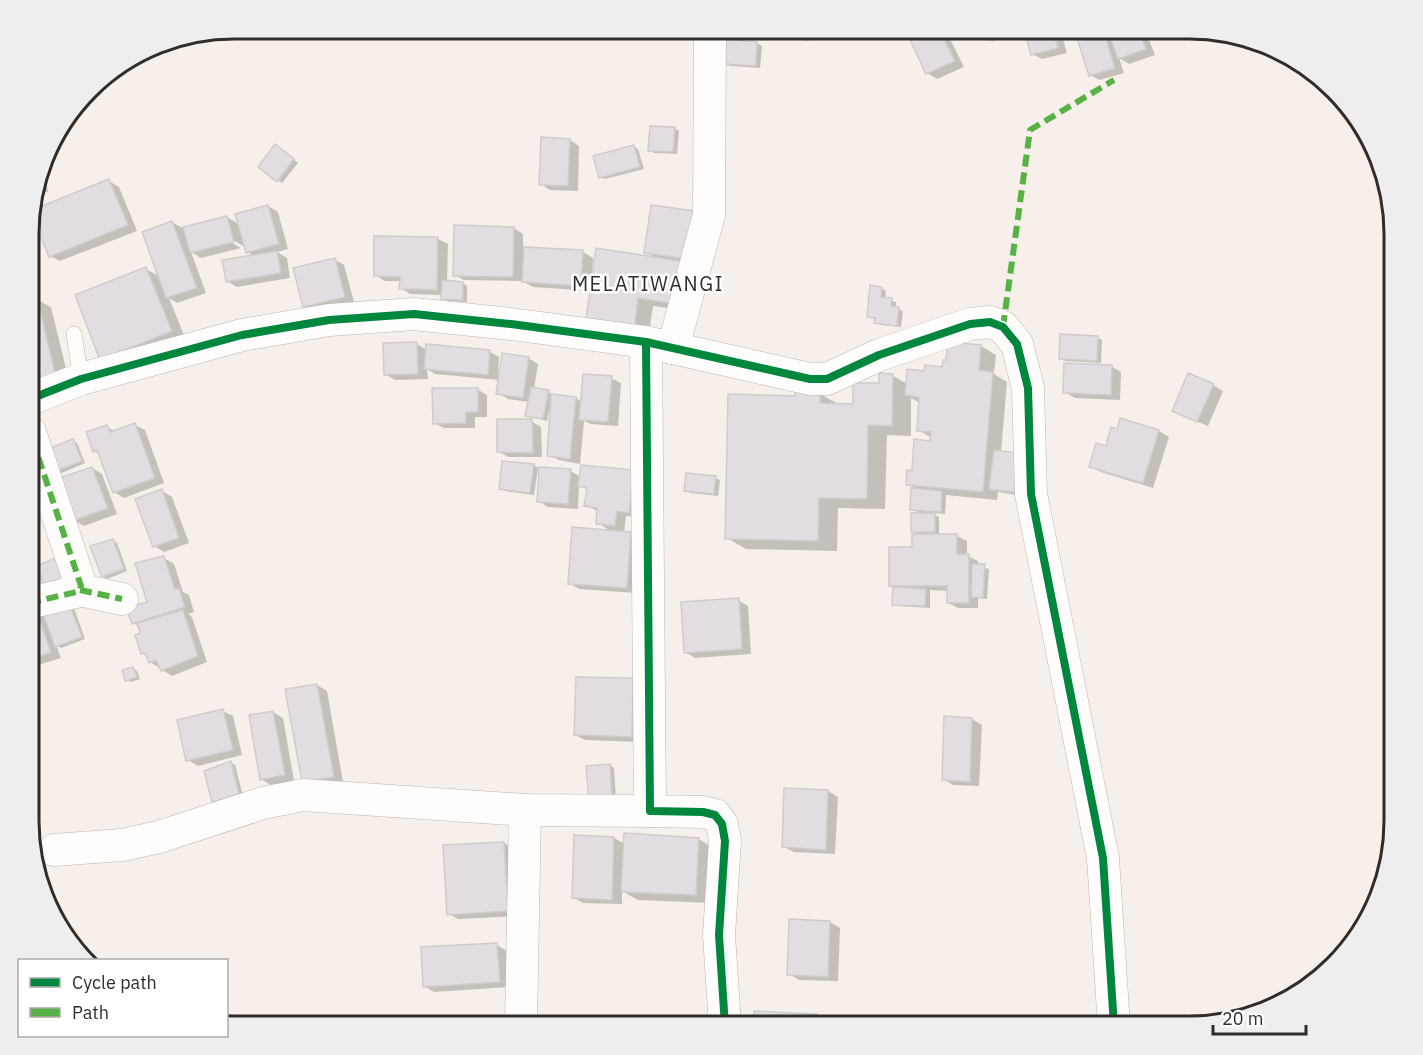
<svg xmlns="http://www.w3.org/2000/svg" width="1423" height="1055" viewBox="0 0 1423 1055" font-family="'IBM Plex Sans',sans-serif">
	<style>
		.shadow { fill: #0003 }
		.building { fill: #e3dde1; stroke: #d0cccb; stroke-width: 1.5 }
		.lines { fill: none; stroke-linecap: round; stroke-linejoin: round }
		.service-casing { stroke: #bcb6b1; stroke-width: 16 }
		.minor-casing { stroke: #bcb6b1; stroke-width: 33 }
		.service { stroke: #fefdfc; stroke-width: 15 }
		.minor { stroke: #fefdfc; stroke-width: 32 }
		.quiet { stroke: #56b245; stroke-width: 6; stroke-dasharray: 12 6; stroke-linecap: butt }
		.cycleway-casing { stroke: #fff; stroke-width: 11 }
		.cycleway { stroke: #00873e; stroke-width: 8 }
		.labels { text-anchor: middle; stroke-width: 5; stroke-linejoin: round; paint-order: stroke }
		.quarter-label { font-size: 20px; letter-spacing: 1.5px; fill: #322c28; stroke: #fff }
		.rim { fill: none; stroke: #322c28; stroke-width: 3 }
	</style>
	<rect width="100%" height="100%" fill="#f7efe9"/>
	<g class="shadow">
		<polygon points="795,29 850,29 806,41 796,35"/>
		<polygon points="907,29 945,29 964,67 937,79 927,73"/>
		<polygon points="969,29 996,29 994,41 972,38 968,35"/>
		<polygon points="1025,29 1060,29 1067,53 1042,59 1032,54"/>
		<polygon points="1076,29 1145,29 1155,55 1129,64 1119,58 1124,73 1100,80 1090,75"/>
		<polygon points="727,41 757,43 762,46 760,68 730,66 725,63"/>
		<polygon points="675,129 679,131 677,154 654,153 650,150"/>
		<polygon points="570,140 579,146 578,191 550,190 541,184"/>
		<polygon points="634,147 638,149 644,169 605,179 600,177"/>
		<polygon points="280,149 298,163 282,183 278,180"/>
		<polygon points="44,167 48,192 35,194"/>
		<polygon points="109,181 119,187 137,231 60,261 50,256"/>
		<polygon points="268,206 278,212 288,249 277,252 287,258 290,278 237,287 227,281 254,256 247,252 245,247 228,237 227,240 241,248 201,258 191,252 206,293 177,303 169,298 186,340 101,359 146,269 160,277 172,222 186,230 227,217 240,225"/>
		<polygon points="652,207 696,264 678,261 694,271 689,311 653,306 649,334 602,326 592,291 533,287 522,281 464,280 454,275 514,228 523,234 523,248 583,252 593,258 592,273 658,259 646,252"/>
		<polygon points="438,239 448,244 447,282 463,283 467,286 467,302 447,301 443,298 443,295 410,294 401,288 401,281 385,281 375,275"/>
		<polygon points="334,259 344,265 354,302 314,312 304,306"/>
		<polygon points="881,288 886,291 885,299 896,302 896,308 903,311 901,327 881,325 876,322 876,319 868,316"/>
		<polygon points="36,299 51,307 70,385 30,391 30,300"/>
		<polygon points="1098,338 1102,340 1101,363 1065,361 1061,358"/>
		<polygon points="949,343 981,346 996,355 994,374 1007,382 1001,452 1029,497 998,492 997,500 946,495 945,514 932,513 939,517 939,536 957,536 967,541 967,556 978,561 978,566 989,569 987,599 978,598 978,608 958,608 948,603 949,591 930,590 930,608 898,606 894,604 894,587 890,585 921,536 912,531 921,514 912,509 913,487 907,484 931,443 932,438 918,430 920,403 911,398 911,436 887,435 885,509 838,508 837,551 746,549 727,538 797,397 820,394 840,405 855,406 892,375 907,384 926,373 944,368 948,362"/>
		<polygon points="417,344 427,350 490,352 499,357 498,376 500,376 528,358 538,364 534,389 548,391 552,395 576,398 582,402 611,378 621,383 618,426 591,424 584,421 580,464 559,460 549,455 551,410 549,410 547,421 526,415 529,402 508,399 498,393 500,380 435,374 427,369 428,379 395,380 385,374"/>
		<polygon points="1111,366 1121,372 1120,400 1075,398 1065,392"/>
		<polygon points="1213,385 1223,391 1208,426 1184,416"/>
		<polygon points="477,389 487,395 487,417 475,417 475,428 444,428 434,423"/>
		<polygon points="1121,420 1159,431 1169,437 1153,488 1101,472 1091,466 1107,448 1118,431"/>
		<polygon points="531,421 541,427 542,457 508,457 498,451"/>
		<polygon points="135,425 145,430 164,483 124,498 114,492 100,454 94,451 107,427 116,432"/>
		<polygon points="73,441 77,443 85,463 57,475 53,472"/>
		<polygon points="534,465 538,468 534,495 505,491 501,489"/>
		<polygon points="92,468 102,474 117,514 84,526 74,520"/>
		<polygon points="570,471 581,477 633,471 639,517 626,516 624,533 630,533 640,539 636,593 579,589 569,583 612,532 598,523 599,512 586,505 588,490 579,485 578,509 548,507 538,501"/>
		<polygon points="715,478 720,480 718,496 690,493 685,490"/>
		<polygon points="162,491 172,497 189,543 164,552 154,546"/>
		<polygon points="30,508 34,511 40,538 30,540"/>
		<polygon points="112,540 117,543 127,571 107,579 103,576"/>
		<polygon points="164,558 174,564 183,592 189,595 194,612 188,614 192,617 207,662 172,676 150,662 147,656 142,653 142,634 140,627 133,623 148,603"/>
		<polygon points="30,570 33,571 41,593 29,598"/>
		<polygon points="738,600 748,606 751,654 695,658 685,652"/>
		<polygon points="73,605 85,639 61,648 56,645 61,658 38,665 29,660 29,614 36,612 47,618"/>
		<polygon points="133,668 137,671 140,679 131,682 127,680"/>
		<polygon points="633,680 642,686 641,742 585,740 575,735"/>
		<polygon points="317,685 327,691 343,782 313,787"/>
		<polygon points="223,711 233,716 242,755 198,766 188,760"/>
		<polygon points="273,712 283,718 294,781 271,785 261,779"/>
		<polygon points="972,719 982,725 979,786 953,785 943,779"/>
		<polygon points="231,763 235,765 243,796 218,803 214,801"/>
		<polygon points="610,765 614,768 616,800 594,803"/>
		<polygon points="828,791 838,797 835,854 794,852 784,847"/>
		<polygon points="614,838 625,844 699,839 713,848 710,903 638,900 622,891 622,904 583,903 573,897"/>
		<polygon points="504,843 514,849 518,916 458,919 449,914"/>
		<polygon points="830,922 840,928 838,981 799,980 789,974"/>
		<polygon points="497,945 507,951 509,987 434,992 424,986"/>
		<polygon points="756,1013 817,1016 827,1021 826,1026 755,1026"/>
	</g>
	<g class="building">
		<polygon points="793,29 821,29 795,36"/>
		<polygon points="905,29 939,29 955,61 926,74"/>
		<polygon points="967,29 991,29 990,40 966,36"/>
		<polygon points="1024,29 1053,29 1058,48 1031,55"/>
		<polygon points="1074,29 1103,29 1115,68 1089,76"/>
		<polygon points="1107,29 1138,29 1146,49 1118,59"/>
		<polygon points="726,39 757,42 756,66 724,64"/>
		<polygon points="650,126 675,127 673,152 648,151"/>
		<polygon points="541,137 570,139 568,186 539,185"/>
		<polygon points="275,144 294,159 277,182 258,167"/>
		<polygon points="634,145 640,167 599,178 593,156"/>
		<polygon points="109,179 128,225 49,257 30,211"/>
		<polygon points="268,205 279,244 246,253 235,214"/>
		<polygon points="651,205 694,211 687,259 644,253"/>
		<polygon points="227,216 234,242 190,253 183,227"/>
		<polygon points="172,221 197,288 166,298 142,232"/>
		<polygon points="454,225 514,227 513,277 453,276"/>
		<polygon points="374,236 438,237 437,290 399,289 400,277 374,276"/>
		<polygon points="524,247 583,250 581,286 522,282"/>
		<polygon points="596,248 680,261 674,304 638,298 635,326 586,319"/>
		<polygon points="277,251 281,273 226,282 222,260"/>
		<polygon points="335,258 345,297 303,307 293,268"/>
		<polygon points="146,267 172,331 100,360 75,295"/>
		<polygon points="442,280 463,282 463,300 441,299"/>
		<polygon points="870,285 882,287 881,297 892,298 891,306 899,307 897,326 874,323 875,318 867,317"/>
		<polygon points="37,297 56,377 30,383 30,299"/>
		<polygon points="1060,334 1098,336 1097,361 1059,359"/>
		<polygon points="417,342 418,374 384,375 383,343"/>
		<polygon points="948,342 981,345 979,370 993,372 983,492 906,485 907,470 912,471 914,439 930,441 931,432 917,431 919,397 905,395 907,369 924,371 925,365 942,367 943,360 946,360"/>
		<polygon points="426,344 490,350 488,375 424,369"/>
		<polygon points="502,353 529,357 523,398 496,394"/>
		<polygon points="1064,363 1112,365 1111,395 1063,393"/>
		<polygon points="879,373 893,374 892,426 868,425 867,499 819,498 818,541 725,539 728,394 795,396 795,392 820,392 820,403 853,404 853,383 879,383"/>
		<polygon points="1188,373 1214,384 1197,422 1172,411"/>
		<polygon points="583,374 612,376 608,422 579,420"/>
		<polygon points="531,387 549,390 543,419 525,416"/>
		<polygon points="432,388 478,388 478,412 466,412 466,423 433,424"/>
		<polygon points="551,394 576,397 570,459 547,456"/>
		<polygon points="1120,418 1159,430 1143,483 1089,467 1096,443 1106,446 1111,427 1117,429"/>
		<polygon points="497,419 532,419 533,453 497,452"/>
		<polygon points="135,423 155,478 113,493 97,450 93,452 86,432 107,425 110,432"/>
		<polygon points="73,439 82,461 51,473 43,451"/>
		<polygon points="994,450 1024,454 1019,493 989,489"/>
		<polygon points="502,461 534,464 530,493 499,489"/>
		<polygon points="581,465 634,470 629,513 617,511 615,526 596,524 597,508 584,506 587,488 578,486"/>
		<polygon points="92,467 108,508 73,521 57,479"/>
		<polygon points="539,467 571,469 568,504 537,502"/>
		<polygon points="686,473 716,476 714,494 684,491"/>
		<polygon points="911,488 942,491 941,512 910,510"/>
		<polygon points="162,489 179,538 153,547 135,499"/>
		<rect x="911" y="513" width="24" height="19"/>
		<polygon points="572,527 631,532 627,588 568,584"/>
		<polygon points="912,534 957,534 957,554 969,554 969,603 947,603 947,586 889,586 889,547 912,547"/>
		<polygon points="113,539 124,569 102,577 90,546"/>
		<polygon points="60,556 71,583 46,592 37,566"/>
		<polygon points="164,556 175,590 179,588 185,607 132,624 126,608 147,602 135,563"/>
		<polygon points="972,564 985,564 983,598 971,597"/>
		<polygon points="893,587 926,589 925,606 892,605"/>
		<polygon points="739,598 742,649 684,653 681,602"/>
		<polygon points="68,601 82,637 55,647 42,611"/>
		<polygon points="36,610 51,652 29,660 29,613"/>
		<polygon points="183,610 198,656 161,671 156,660 149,663 145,653 141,654 135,635 140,633 137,623"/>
		<polygon points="133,667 137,677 125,681 122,670"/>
		<polygon points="576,677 633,678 632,737 574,735"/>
		<polygon points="317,684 334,777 302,782 285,689"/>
		<polygon points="223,709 233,750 186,761 177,720"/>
		<polygon points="273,711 285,775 260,780 249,715"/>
		<polygon points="944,716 972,718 970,782 942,780"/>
		<polygon points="231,761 239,794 212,802 204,771"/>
		<polygon points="610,764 612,798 589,802 586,766"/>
		<polygon points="784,788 828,790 826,850 782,847"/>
		<polygon points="624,833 699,838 696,895 621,892"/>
		<polygon points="574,835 614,837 612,900 572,898"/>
		<polygon points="504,842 508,911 447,915 443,845"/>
		<polygon points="789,919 830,921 828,977 787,975"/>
		<polygon points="497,943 500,982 423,987 421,947"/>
		<polygon points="754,1011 817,1014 817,1026 754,1026"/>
	</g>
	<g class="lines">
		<defs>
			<polyline id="service" points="74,334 81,379"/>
			<g id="minor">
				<polyline points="646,342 650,811 703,812 715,815 722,824 725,841 719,935 725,1026"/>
				<polyline points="673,348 709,215 710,29"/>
				<polyline points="30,399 81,379 242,335 329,320 414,314 511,324 646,342 810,379 827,379 879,355 970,324 990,322 1003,327 1017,344 1028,388 1031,494 1103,858 1114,1026"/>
				<polyline points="80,590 122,599"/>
				<polyline points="29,603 76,592 80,590 81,586 30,432"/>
				<polyline points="54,850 122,845 159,837 263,803 303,795 525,810 650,811"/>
				<polyline points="521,1026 525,810"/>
			</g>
		</defs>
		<use href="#service" class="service-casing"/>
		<use href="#minor" class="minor-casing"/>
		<use href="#service" class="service"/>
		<use href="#minor" class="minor"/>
		<g class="quiet">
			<polyline points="1003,327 1030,130 1114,80"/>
			<polyline points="80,590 122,599"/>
			<polyline points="29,603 76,592 80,590 81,586 30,432"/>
		</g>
		<defs>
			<g id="cycleway">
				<polyline points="646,342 650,811 703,812 715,815 722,824 725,841 719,935 725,1026"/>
				<polyline points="30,399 81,379 242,335 329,320 414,314 511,324 646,342 810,379 827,379 879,355 970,324 990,322 1003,327 1017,344 1028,388 1031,494 1103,858 1114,1026"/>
			</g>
		</defs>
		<use href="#cycleway" class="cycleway-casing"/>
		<use href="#cycleway" class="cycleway"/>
	</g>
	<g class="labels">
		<g class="quarter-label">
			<text x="648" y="291">MELATIWANGI</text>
		</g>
	</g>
	<path d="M0 0H1423V1055H0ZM234 39H1189A195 195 0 0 1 1384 234V821A195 195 0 0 1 1189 1016H234A195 195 0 0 1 39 821V234A195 195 0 0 1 234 39Z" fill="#efeeee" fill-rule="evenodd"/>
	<path class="rim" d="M234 39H1189A195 195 0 0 1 1384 234V821A195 195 0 0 1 1189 1016H234A195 195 0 0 1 39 821V234A195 195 0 0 1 234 39Z"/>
	<rect x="18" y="959" width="210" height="78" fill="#ffffff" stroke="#adaba9" stroke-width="1.5"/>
	<rect x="30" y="978" width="30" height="9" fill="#00873e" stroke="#adaba9" stroke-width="1.5"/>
	<text x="72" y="989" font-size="18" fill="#322c28">Cycle path</text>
	<rect x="30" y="1008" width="30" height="9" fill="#56b245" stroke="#adaba9" stroke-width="1.5"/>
	<text x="72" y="1019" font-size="18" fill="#322c28">Path</text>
	<path d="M1213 1025v9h93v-9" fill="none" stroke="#322c28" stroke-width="3"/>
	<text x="1222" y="1025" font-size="18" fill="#322c28" stroke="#ffffff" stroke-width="4.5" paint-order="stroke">20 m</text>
</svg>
